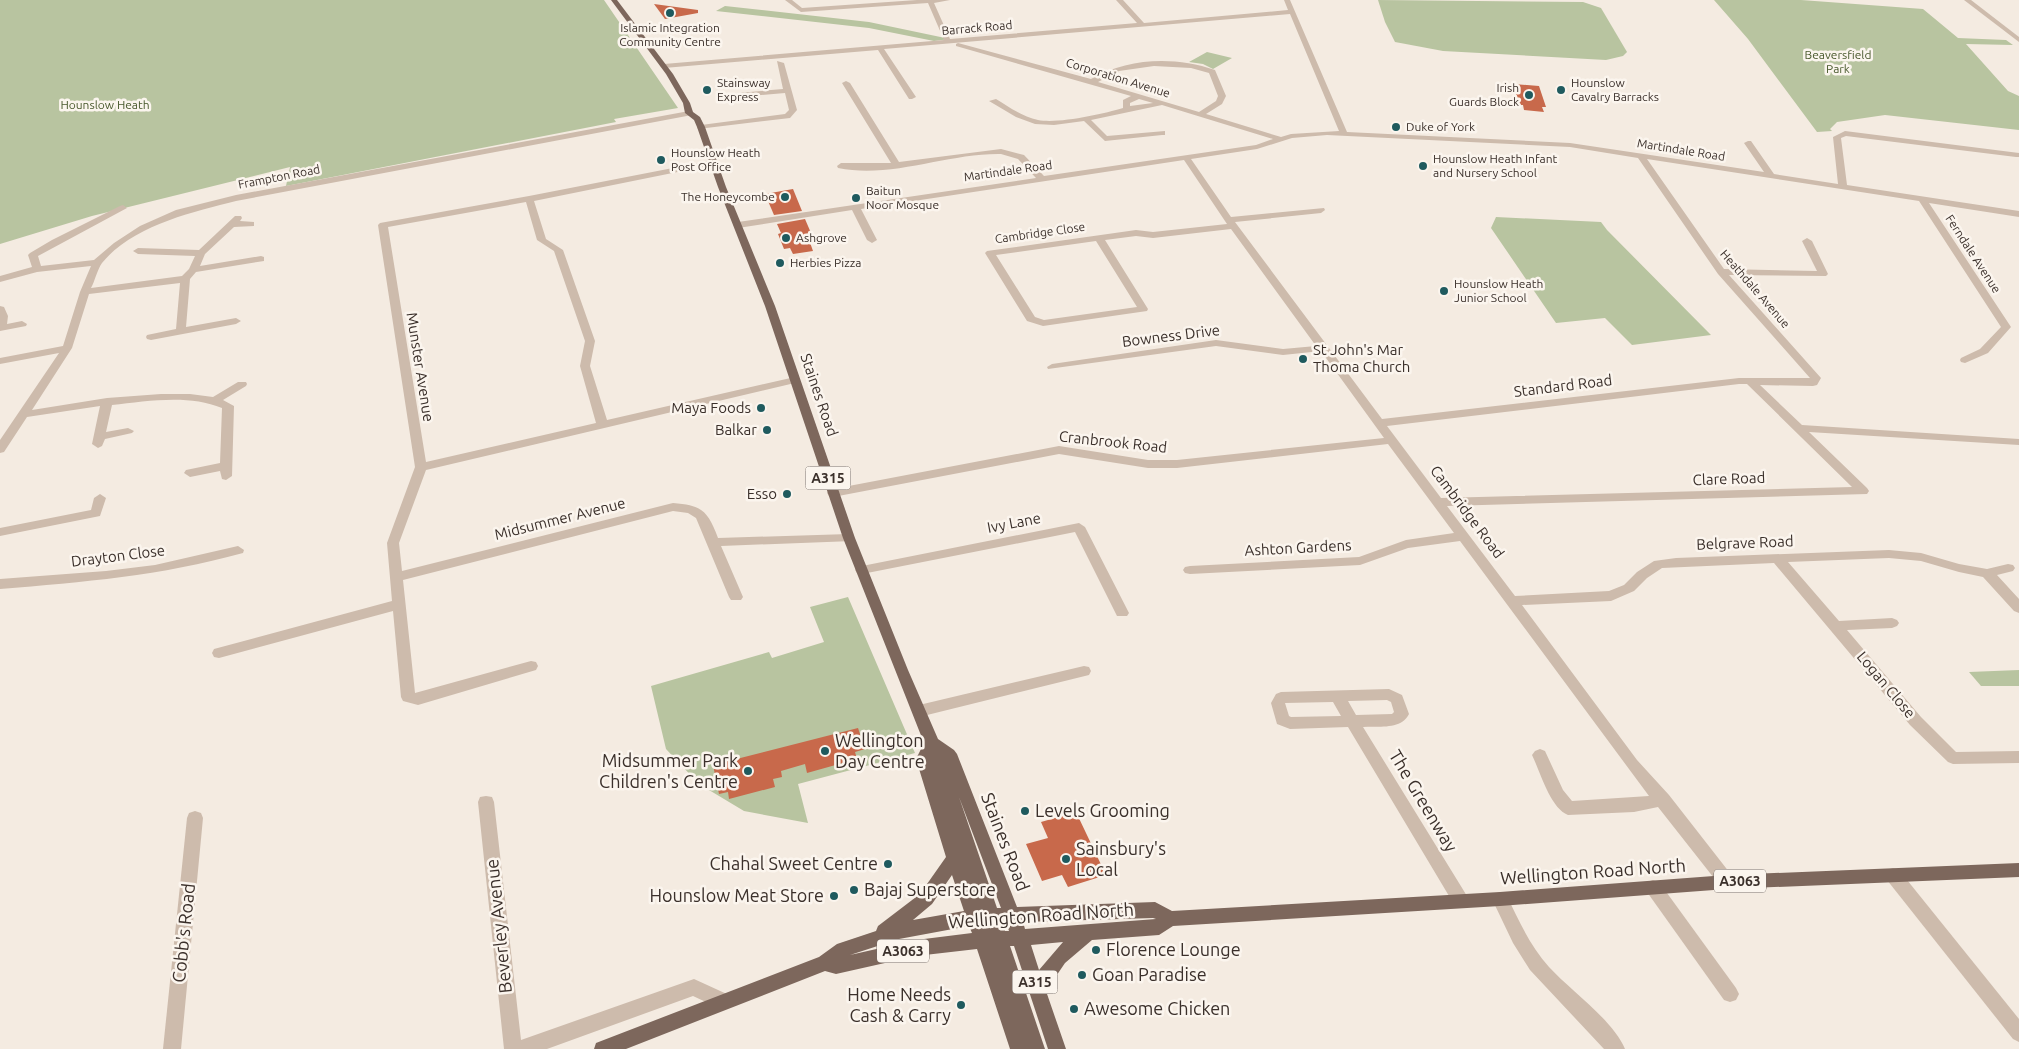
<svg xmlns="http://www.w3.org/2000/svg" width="2019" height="1049" viewBox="0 0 2019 1049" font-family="Ubuntu,sans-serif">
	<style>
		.green { fill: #b8c4a0 }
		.building { fill: #c8694b }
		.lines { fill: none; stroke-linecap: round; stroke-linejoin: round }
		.minor { fill: #cdbbac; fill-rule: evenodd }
		.primary { fill: #7d675c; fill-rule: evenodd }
		.poi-dot { fill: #1f5a5e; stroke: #fbf5ee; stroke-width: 2 }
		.labels { text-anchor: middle; stroke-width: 5; stroke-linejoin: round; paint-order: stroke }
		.far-poi-label { font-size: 12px; fill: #3b302b; stroke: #fbf5ee; text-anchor: start }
		.far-street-label { font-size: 12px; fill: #3b302b; stroke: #fbf5ee }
		.far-park-label { font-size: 12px; fill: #4a5a2e; stroke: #fbf5ee }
		.shield { fill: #fbf5ee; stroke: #756b66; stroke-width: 1 }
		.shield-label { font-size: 14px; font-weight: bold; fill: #3b302b }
		.street-label { font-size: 15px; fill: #3b302b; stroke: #fbf5ee }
		.poi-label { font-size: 15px; fill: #3b302b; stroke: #fbf5ee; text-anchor: end }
		.near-poi-label { font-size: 18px; fill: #3b302b; stroke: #fbf5ee; text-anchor: start }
		.near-street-label { font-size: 18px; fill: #3b302b; stroke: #fbf5ee }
	</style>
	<rect width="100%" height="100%" fill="#f4ebe1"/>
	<g class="green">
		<polygon points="0,0 604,0 678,108 614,119 616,122 286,186 290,167 92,216 0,244"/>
		<polygon points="1378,0 1583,2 1601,8 1627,52 1623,56 1606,60 1443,51 1395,42 1385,22"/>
		<polygon points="1714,0 1801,0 1923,9 1958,38 2006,40 2013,45 1966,44 2008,91 2019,96 2019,130 1885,115 1837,122 1830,129 1832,131 1817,132 1748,39"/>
		<polygon points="725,6 869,22 950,39 934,41 869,28 716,11"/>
		<polygon points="1207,52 1232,58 1213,69 1203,64 1189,62"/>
		<polygon points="1496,217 1601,222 1607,230 1711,335 1632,345 1605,318 1556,323 1491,228"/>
		<polygon points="848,597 915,753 798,784 808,823 744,811 699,784 666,749 651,686 769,652 772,658 824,642 810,607"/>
		<polygon points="2019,670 2019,686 1981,686 1969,672"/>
	</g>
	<g class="building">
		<polygon points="654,4 698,10 698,13 665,19"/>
		<polygon points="1513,84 1539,86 1546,107 1542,107 1544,112 1524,110 1523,105 1519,105"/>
		<polygon points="793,189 802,211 774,215 765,194"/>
		<polygon points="805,219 811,233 807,234 813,251 793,254 790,248 784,249 778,234 781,233 777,224"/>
		<polygon points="858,728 865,749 855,752 857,759 807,773 805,764 781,771 782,777 773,779 775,787 729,799 728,792 719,794 713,765"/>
		<polygon points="1076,812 1106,875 1068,887 1062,875 1042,881 1026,844 1048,838 1041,822"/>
	</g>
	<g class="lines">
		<g class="minor">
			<path d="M785,0H792L802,8L917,0H950L934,3L950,39L1137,23L1116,0H1123L1144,23L1288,10L1284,0H1290L1347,132L1570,143L1764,172L1744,143L1748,141H1751L1774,174L1838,184L1833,137L1845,131L2019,153V157H2016L1846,136L1841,138L1847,185L2019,211V217L1929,203L2011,327L1988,353L1965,363L1961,362L1960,360L1961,358L1980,349L2001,327L1919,201L1647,159L1724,269L1817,271L1802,241L1807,238L1812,241L1828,274L1826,276L1729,275L1821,378L1817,385L1813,386L1760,385L1802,425L2019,439V445L1809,432L1867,488L1869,491L1867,494L1447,506L1515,596L1609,591L1624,585L1637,572L1654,561L1676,558L1889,550L1921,553L1959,564L1987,569L2008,564L2013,565L2015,568L2013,571L1997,575L2019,599V613L2014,611L1983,577L1959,572L1921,561L1889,558L1788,562L1839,621L1892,618L1897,620L1899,623L1897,626L1892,628L1847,630L1921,717L1956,752L2019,751V763L1953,764L1948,762L1910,725L1774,563L1662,568L1647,578L1634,591L1611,601L1522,605L1637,760L1669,795L1733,877L1735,882L1733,887L1727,889L1721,887L1658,807L1634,812L1568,815C1550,808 1540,771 1532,755L1535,751L1540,749L1545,751L1563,790L1572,801L1649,796L1460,541L1408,548L1360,565L1190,574L1185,573L1183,570L1185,567L1190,566L1359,557L1406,540L1454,533L1388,444L1177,468H1148L1059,454L833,497L829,496L827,493L829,490L833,489L1059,446L1148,460H1177L1384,438L1321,351L1283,355L1216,346L1048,369L1047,367L1052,364L1216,340L1283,349L1316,346L1231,229L1153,238L1136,236L1105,240L1148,309L1147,311L1043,326L1027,321L985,253L987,251L1136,230L1153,232L1227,224L1184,160L861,209L877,240L872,243L867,240L852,210L738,228L733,225L738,222L1036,178L1018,159L1001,154C947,153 892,179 838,168L837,166L841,163H891L842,83L846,81L850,83L899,162L1001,149L1024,155L1044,176L1256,145L1273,139L1162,105L1091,120L1107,136L1165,131V135H1162L1105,141L1084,121L1054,125L1035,124L1016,117L989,101L996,99C1009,107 1023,117 1038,120C1058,124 1103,114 1123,108V100L1131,96L956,46V44L958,43L1091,79C1128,58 1174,56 1215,70L1226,96L1222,104L1206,114L1281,137L1291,134L1339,131L1290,14L884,49L916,97L912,99H909L878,50L664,68L660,66L664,64L944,40L928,3L801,12ZM1154,66L1191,68L1209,73L1218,96L1216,101L1199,112L1098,82L1119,71ZM1139,99L1153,103L1130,106V103ZM1327,135L1570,147L1638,158L1718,274L1810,378H1739L1382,419L1235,222L1321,213L1325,210L1324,208L1231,217L1191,159L1257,149L1292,138ZM1096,241L1137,307L1044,320L1035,317L996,255ZM1739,384H1747L1852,487L1441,498L1387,426Z"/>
			<polygon points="1964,0 1971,0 2019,37 2019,42"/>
			<polygon points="777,61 784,63 797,110 790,118 698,129 697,127 701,125 785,114 789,110 785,93 738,97 734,95 738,93 783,89"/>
			<path d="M689,111H692V115L236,201C192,212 132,226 102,263C97,270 95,281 91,288L182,276L189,269L195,256L138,254L133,251L138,248L199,250L235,216H241L242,218L240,221L254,222V226L234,227L205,254L200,266L261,256L264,257V261L196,272L190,279L186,327L236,318L241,321L236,324L151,340L147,339L146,337L147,335L176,329L180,283L89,294L72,348L32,410L107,398L161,394H190L213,397L238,382H246L247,384L246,386L223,400L234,406L232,476L226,480L222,479L220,471L190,477L184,473L186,470L220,463L222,408C189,394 147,401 112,405L106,432L128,428L134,431L132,433L105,439L102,446L98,448L92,444L100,406L27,417L4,452L0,453V440L59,353L0,364V358L63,346L80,292L91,266L37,272L0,282V276L32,267L28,255L30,253L52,240L120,206L123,205L127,208L38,256L41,266L94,260L114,243L140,226L176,210L236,195Z"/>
			<path d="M714,160H717V164L534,201L546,239L563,250L595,341L590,366L607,420L795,377L799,378L800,380L799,382L426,470L399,543L402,571L673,503C702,505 708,511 718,538L849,534L855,538L853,541L721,546L743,597L741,600H731L729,597L696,518L688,513L673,511L403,580L415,693L531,661L536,662L538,666L536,670L418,705L403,701L401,697L393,611L219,658L214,657L212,653L214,649L392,601L387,543L415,467L378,225L380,223L529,196ZM526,202L537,240L554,251L585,341L580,366L596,423L426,462L388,227Z"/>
			<polygon points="0,306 4,307 8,316 7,324 22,321 27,324 26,326 0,331"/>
			<polygon points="100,494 106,498 100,516 0,536 0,528 91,510 94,498"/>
			<polygon points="1079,523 1085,527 1129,613 1127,616 1117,616 1075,532 862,574 857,573 855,570 857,567 862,566"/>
			<path d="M238,546L244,550L243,553C160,576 84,582 0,589V579L106,571L155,565Z"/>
			<polygon points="1084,666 1089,667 1091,671 1089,675 919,717 914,715 912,711 914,707 919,705"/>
			<path d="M1389,689L1402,695L1409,714C1401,730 1379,726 1363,727L1467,896L1469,901L1467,906L1461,908L1455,906L1348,727L1290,729L1277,724L1271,703L1276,694L1281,692ZM1387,700L1391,702L1394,712L1392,714L1356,715L1348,701ZM1333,702L1341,716L1291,717L1289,716L1285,703Z"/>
			<polygon points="486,796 492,797 494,802 521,1040 694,979 729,995 732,1001 729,1007 723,1010 693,996 547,1049 504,1049 478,802 480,797"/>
			<polygon points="195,811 201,813 203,818 181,1049 163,1049 187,818 189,813"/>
			<polygon points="1893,868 1899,870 2019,1019 2019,1042 2013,1039 1887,880 1885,875 1887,870"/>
			<polygon points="1653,880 1659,882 1736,988 1739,994 1736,1000 1730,1002 1724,1000 1647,892 1645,887 1647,882"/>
			<path d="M1500,892L1506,894C1518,919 1530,946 1549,967C1571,991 1613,1020 1625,1049H1604L1530,970L1513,943L1492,899L1494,894Z"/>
		</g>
		<path class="primary" d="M611,0H617L673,74L690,103L693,112L700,117L705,127L726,187L775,306L855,538L908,670L938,739L954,750L957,754L1017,907L1155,902L1172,911L1500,892L1727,875L2019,863V877L1727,889L1500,906L1173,926L1159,935L1092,940L1065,963L1046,991L1066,1049H1048L1014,946H1010L1045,1049H1010L977,949L916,956L836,974L825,971L626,1049H594L596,1043L819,957L837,944L876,931L878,926L920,894L946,857L916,759L924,743L843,538L765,306L718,187L697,127L694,120L685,113L683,103L666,74ZM959,797L1001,908H997ZM952,875L964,911L913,920L932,904ZM1153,918L1156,919L1025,929L1023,922ZM1006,922L1009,931H1005L1002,923ZM969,926L972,933L916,940L850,955L899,939ZM1063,942L1039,970L1031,945Z"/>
	</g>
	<g class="poi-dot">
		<circle cx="670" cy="13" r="5"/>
		<circle cx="707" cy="90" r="5"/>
		<circle cx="1561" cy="90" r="5"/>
		<circle cx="1529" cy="95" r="5"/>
		<circle cx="1396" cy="127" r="5"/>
		<circle cx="661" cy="160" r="5"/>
		<circle cx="1423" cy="166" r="5"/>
		<circle cx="785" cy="197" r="5"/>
		<circle cx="856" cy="198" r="5"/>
		<circle cx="786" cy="238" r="5"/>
		<circle cx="780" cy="263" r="5"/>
		<circle cx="1444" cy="291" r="5"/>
		<circle cx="1303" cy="359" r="5"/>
		<circle cx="761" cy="408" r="5"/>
		<circle cx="767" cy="430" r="5"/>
		<circle cx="787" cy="494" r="5"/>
		<circle cx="825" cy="751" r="5"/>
		<circle cx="748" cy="771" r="5"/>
		<circle cx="1025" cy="811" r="5"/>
		<circle cx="1066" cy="859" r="5"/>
		<circle cx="888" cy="864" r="5"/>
		<circle cx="854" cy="890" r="5"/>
		<circle cx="834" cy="896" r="5"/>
		<circle cx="1096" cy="950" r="5"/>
		<circle cx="1082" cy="975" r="5"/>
		<circle cx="961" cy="1005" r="5"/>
		<circle cx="1074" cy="1009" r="5"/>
	</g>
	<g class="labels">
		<g class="far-poi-label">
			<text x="670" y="32" text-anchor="middle">Islamic Integration<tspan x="670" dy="14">Community Centre</tspan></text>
			<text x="717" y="87">Stainsway<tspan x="717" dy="14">Express</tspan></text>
			<text x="1571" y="87">Hounslow<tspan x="1571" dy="14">Cavalry Barracks</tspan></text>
			<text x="1519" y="92" text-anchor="end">Irish<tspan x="1519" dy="14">Guards Block</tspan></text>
			<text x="1406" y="131">Duke of York</text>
			<text x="671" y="157">Hounslow Heath<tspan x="671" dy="14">Post Office</tspan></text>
			<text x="1433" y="163">Hounslow Heath Infant<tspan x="1433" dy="14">and Nursery School</tspan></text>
			<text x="866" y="195">Baitun<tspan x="866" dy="14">Noor Mosque</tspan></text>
			<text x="775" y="201" text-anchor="end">The Honeycombe</text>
			<text x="796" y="242">Ashgrove</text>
			<text x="790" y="267">Herbies Pizza</text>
			<text x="1454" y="288">Hounslow Heath<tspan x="1454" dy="14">Junior School</tspan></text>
		</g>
		<g class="far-street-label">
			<text transform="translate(977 28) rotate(-5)" y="4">Barrack Road</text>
			<text transform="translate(1118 78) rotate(17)" y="4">Corporation Avenue</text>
			<text transform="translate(1681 150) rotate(9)" y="4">Martindale Road</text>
			<text transform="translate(1008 171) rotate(-8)" y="4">Martindale Road</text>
			<text transform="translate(279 177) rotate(-11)" y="4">Frampton Road</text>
			<text transform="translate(1040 233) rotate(-8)" y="4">Cambridge Close</text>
			<text transform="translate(1973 254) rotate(57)" y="4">Ferndale Avenue</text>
			<text transform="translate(1755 289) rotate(49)" y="4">Heathdale Avenue</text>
		</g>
		<g class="far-park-label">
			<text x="1838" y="59">Beaversfield<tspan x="1838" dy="14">Park</tspan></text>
			<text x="105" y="109">Hounslow Heath</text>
		</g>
		<g class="shield">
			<rect x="805.5" y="466.5" width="45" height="23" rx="4"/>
			<rect x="1714" y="869.5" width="52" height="23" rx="4"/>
			<rect x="877" y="939.5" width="52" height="23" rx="4"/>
			<rect x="1012.5" y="970.5" width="45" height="23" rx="4"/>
		</g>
		<g class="shield-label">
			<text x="828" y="483">A315</text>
			<text x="1740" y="886">A3063</text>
			<text x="903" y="956">A3063</text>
			<text x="1035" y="987">A315</text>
		</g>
		<g class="street-label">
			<text transform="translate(1171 336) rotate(-7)" y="5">Bowness Drive</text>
			<text transform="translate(420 367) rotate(81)" y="5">Munster Avenue</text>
			<text transform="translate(1563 386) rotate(-7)" y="5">Standard Road</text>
			<text transform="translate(819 395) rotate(71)" y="5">Staines Road</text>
			<text transform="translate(1113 442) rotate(6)" y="5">Cranbrook Road</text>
			<text transform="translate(1729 479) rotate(-2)" y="5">Clare Road</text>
			<text transform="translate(1467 512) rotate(53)" y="5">Cambridge Road</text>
			<text transform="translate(560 519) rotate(-14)" y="5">Midsummer Avenue</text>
			<text transform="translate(1014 523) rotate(-11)" y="5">Ivy Lane</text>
			<text transform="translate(1745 543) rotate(-2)" y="5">Belgrave Road</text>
			<text transform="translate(1298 548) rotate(-3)" y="5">Ashton Gardens</text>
			<text transform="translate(118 556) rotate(-7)" y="5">Drayton Close</text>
			<text transform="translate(1886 685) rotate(50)" y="5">Logan Close</text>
		</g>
		<g class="poi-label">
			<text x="1313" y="355" text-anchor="start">St John's Mar<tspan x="1313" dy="17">Thoma Church</tspan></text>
			<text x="751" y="413">Maya Foods</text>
			<text x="757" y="435">Balkar</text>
			<text x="777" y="499">Esso</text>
		</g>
		<g class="near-poi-label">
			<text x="835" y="747">Wellington<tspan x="835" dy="21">Day Centre</tspan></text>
			<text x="738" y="767" text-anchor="end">Midsummer Park<tspan x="738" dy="21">Children's Centre</tspan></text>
			<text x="1035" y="817">Levels Grooming</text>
			<text x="1076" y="855">Sainsbury's<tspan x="1076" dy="21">Local</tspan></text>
			<text x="878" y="870" text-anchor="end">Chahal Sweet Centre</text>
			<text x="864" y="896">Bajaj Superstore</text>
			<text x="824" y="902" text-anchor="end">Hounslow Meat Store</text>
			<text x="1106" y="956">Florence Lounge</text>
			<text x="1092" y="981">Goan Paradise</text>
			<text x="951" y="1001" text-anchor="end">Home Needs<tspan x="951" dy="21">Cash &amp; Carry</tspan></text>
			<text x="1084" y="1015">Awesome Chicken</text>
		</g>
		<g class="near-street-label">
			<text transform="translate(1423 801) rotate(59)" y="6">The Greenway</text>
			<text transform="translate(1005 842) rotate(69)" y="6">Staines Road</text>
			<text transform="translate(1593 872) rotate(-4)" y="6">Wellington Road North</text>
			<text transform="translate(1041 916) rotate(-4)" y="6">Wellington Road North</text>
			<text transform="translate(499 926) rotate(-96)" y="6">Beverley Avenue</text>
			<text transform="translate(184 933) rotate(-84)" y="6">Cobb's Road</text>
		</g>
	</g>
</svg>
